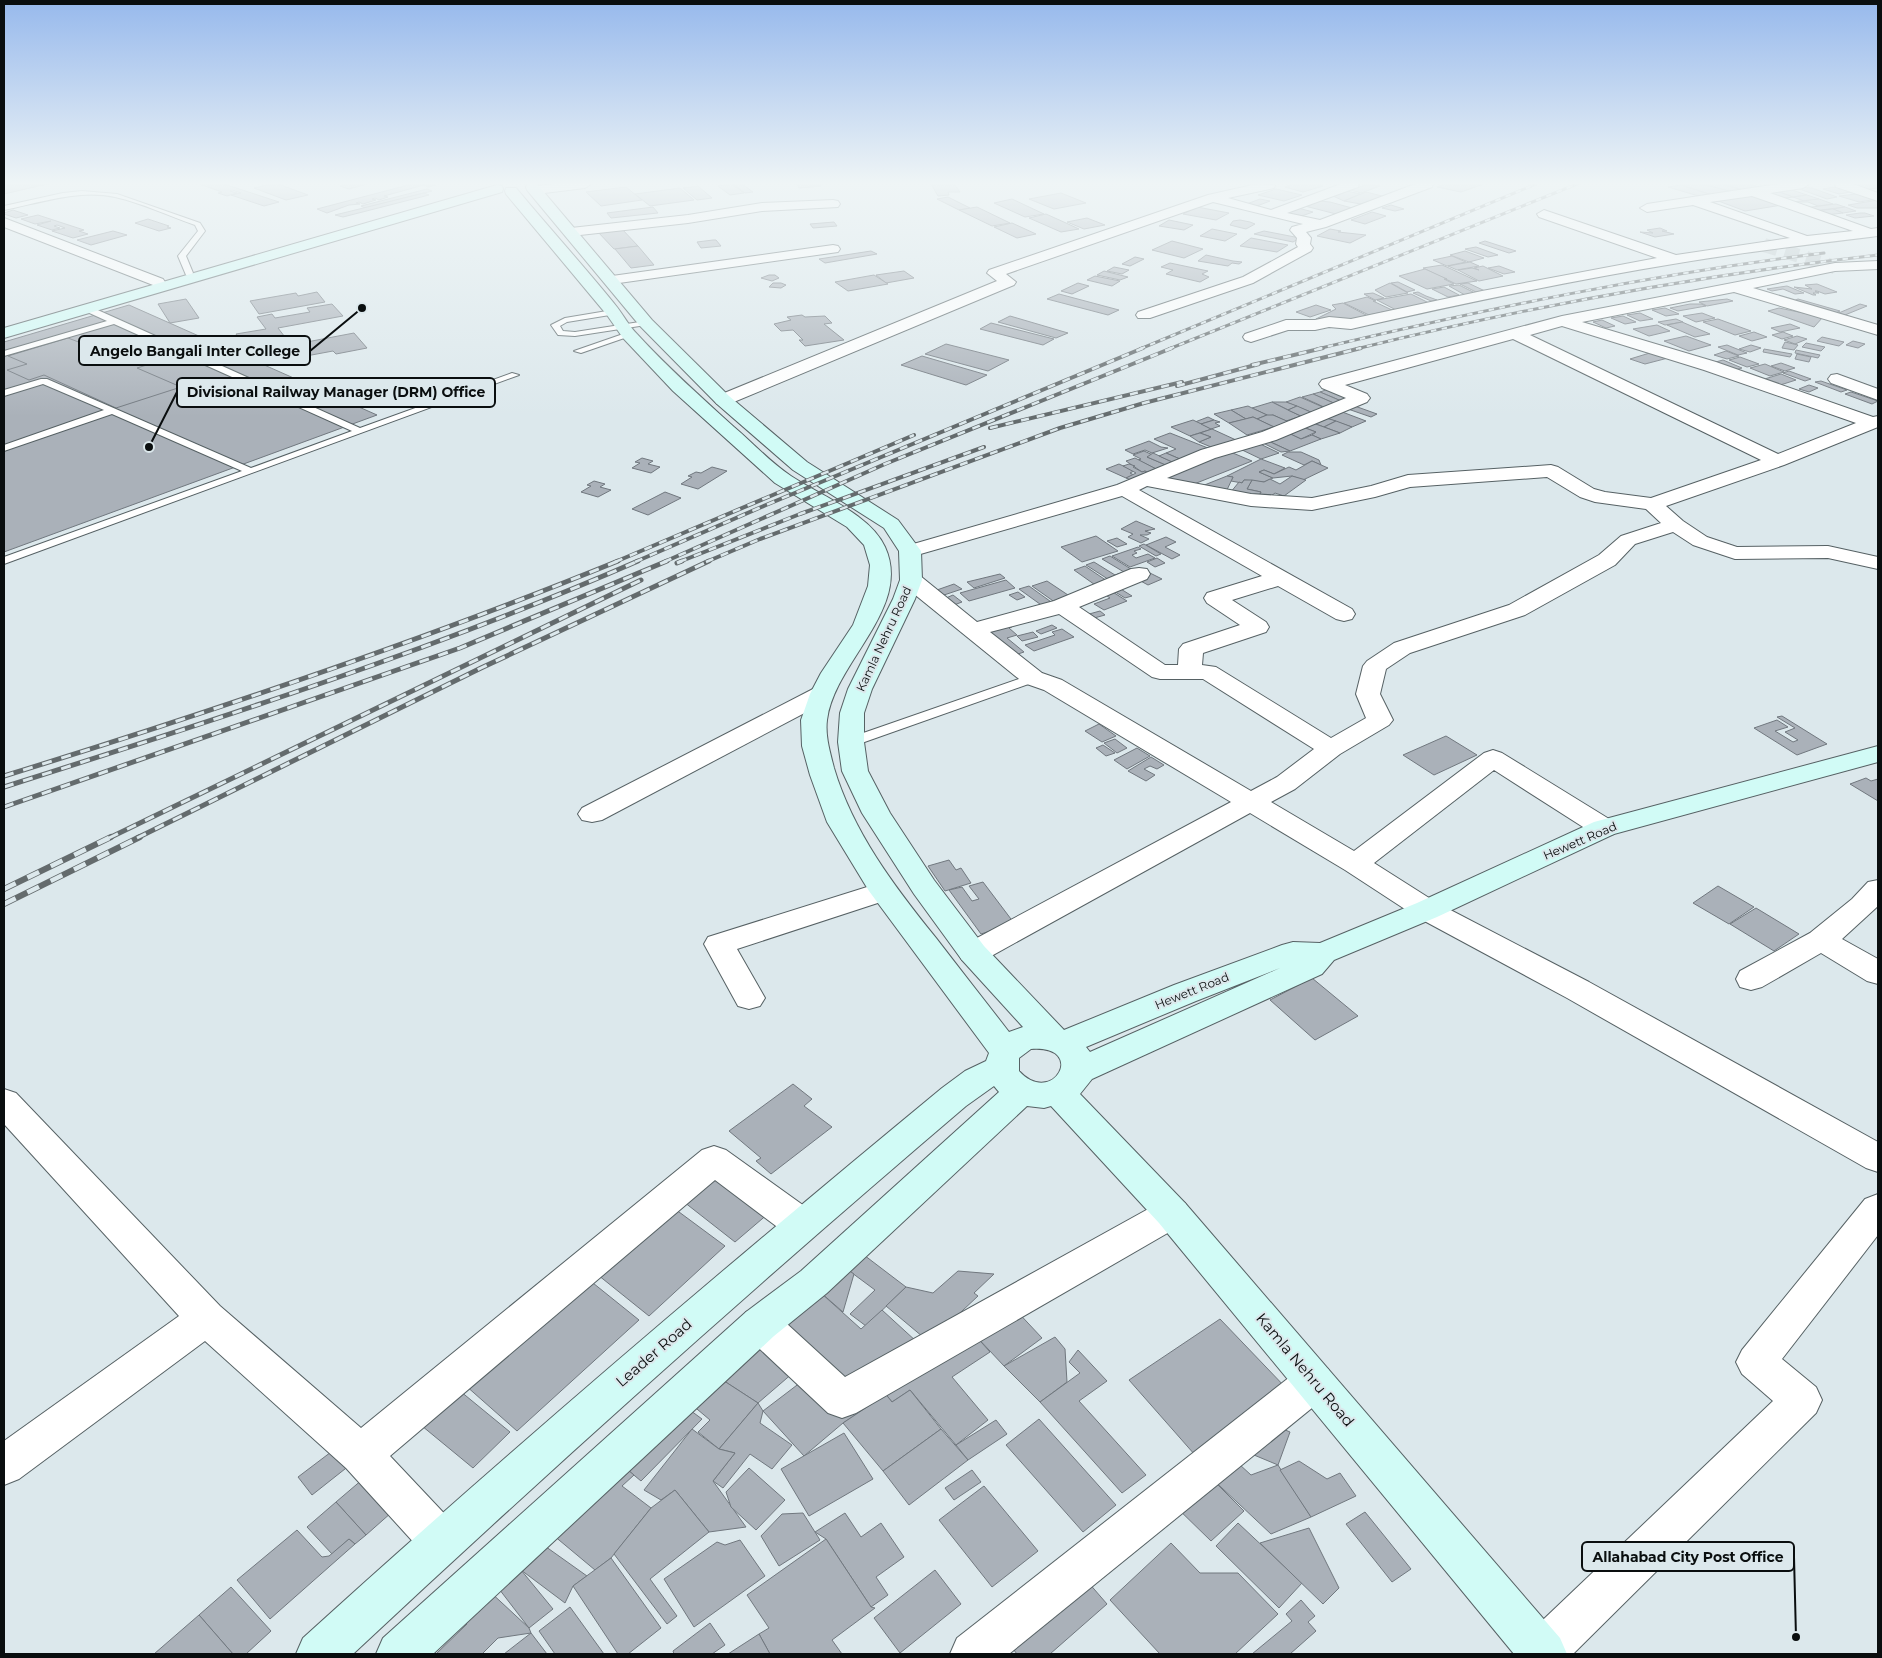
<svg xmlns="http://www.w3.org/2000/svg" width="1882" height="1658" viewBox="0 0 1882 1658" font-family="Montserrat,sans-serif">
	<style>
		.building { fill: #aab1b9; stroke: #71787f }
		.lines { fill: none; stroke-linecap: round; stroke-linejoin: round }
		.street-tunnel { stroke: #bcc7cb; stroke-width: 14; stroke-dasharray: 14 8; stroke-linecap: butt }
		.lane-casing { stroke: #566164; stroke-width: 2 }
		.street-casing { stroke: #566164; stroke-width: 2 }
		.secondary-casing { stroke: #566164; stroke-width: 2 }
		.lane { fill: #fff; fill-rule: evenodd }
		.street { fill: #fff; fill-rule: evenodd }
		.secondary { fill: #d1fbf6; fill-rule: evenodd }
		.rail-far3-casing { stroke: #646b6d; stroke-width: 3 }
		.rail-far2-casing { stroke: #646b6d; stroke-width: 4 }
		.rail-far1-casing { stroke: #646b6d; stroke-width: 5 }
		.rail-casing { stroke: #646b6d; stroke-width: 6 }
		.rail-far3 { stroke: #dce8ec; stroke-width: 2; stroke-dasharray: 5.5; stroke-linecap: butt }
		.rail-far2 { stroke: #dce8ec; stroke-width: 2.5; stroke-dasharray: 8; stroke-linecap: butt }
		.rail-far1 { stroke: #dce8ec; stroke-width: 3; stroke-dasharray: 10; stroke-linecap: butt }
		.rail { stroke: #dce8ec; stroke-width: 4.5; stroke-dasharray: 13; stroke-linecap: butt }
		.labels { text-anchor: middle; stroke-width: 4; stroke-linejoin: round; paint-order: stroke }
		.street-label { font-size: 12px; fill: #0a0e0f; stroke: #dce8ec }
		.near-street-label { font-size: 15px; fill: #0a0e0f; stroke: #dce8ec }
		.leader { fill: none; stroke: #0a0e0f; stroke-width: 2 }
		.callout-dot { fill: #0a0e0f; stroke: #dce8ec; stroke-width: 2 }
		.callout { fill: #dce8ec; stroke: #0a0e0f; stroke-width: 2 }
		.callout-label { font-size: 14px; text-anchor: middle; font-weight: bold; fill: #0a0e0f }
	</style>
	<rect width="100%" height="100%" fill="#dce8ec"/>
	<g class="building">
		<polygon points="4,184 47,184 4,194"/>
		<polygon points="199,184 224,184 279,202 264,206 231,195 241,193 232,190 230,191 237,193 227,196 218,193 222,192"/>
		<polygon points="271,184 278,184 308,195 286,200 254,188"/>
		<polygon points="347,184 367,184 349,189 340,186"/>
		<polygon points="412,184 436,185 428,187 424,185 384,196 388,197 379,200 375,198 372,199 376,200 363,204 359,202 356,203 360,204 349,205 327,213 317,209"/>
		<polygon points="732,184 744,193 730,195 718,186"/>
		<polygon points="733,184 742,184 753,192 745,193"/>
		<polygon points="797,184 820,184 821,186 799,188"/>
		<polygon points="931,184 954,184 960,192 948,192 949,195 938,196"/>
		<polygon points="1294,184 1316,184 1323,186 1303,192 1285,187"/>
		<polygon points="1368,184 1380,186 1361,193 1351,190"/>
		<polygon points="1445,184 1484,184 1461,192 1437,187"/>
		<polygon points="1688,184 1706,184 1729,191 1712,195 1681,185"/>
		<polygon points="1702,184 1723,184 1743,190 1733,192"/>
		<polygon points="1723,184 1750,184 1761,188 1743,190"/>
		<polygon points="1862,184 1878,184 1878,188 1862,190 1849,186"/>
		<polygon points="1681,185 1712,195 1702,197 1668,187"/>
		<polygon points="698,186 712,198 697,200 683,188"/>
		<polygon points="1841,186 1857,191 1839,194 1823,189"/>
		<polygon points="626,187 642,200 601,206 586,192"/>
		<polygon points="1794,187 1812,188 1837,197 1827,199"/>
		<polygon points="680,188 694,200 650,206 635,194"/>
		<polygon points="1786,188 1807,195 1793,197 1773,190"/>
		<polygon points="427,189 432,191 365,208 361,206"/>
		<polygon points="1276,189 1302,195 1284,201 1258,195"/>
		<polygon points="1347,191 1360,194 1344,201 1333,196"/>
		<polygon points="1777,191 1793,197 1779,199 1762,194"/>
		<polygon points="1366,192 1386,197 1366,205 1344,201"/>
		<polygon points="424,193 429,195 343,217 335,215"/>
		<polygon points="1061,193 1086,203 1054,209 1029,199"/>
		<polygon points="1865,193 1878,199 1859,202 1839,196"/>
		<polygon points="1749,194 1782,205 1745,211 1713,199"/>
		<polygon points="1807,195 1819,199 1804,201 1793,197"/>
		<polygon points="948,197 970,208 959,210 937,199"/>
		<polygon points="1012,199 1044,214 1025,217 994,203"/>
		<polygon points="1260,199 1270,201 1257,206 1244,205"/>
		<polygon points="1819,199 1833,204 1818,206 1808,202 1792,202"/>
		<polygon points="1878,200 1878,208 1857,208 1848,205"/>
		<polygon points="1320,201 1330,202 1352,208 1336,214 1305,206"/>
		<polygon points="1836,204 1845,207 1813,211 1804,208"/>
		<polygon points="1391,205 1404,209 1395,211 1382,208"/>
		<polygon points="653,207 658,213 611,218 607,213"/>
		<polygon points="977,207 1010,223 992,226 959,210"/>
		<polygon points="1197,207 1229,213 1216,220 1183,214"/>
		<polygon points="1845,207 1856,211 1843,213 1833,209"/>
		<polygon points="1298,208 1313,212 1296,218 1284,213"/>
		<polygon points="1833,209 1843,213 1826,215 1816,211"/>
		<polygon points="13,210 28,215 16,218 4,214 4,213"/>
		<polygon points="1372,212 1386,216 1365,224 1351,220"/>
		<polygon points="1860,213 1865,213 1874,216 1855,218 1846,215"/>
		<polygon points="1046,214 1066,223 1079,229 1061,232 1029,218"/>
		<polygon points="38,215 84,230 79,231 88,234 73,238 52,231 65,228 57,225 54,226 60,228 52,230 37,225 51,221 35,224 21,219"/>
		<polygon points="1087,218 1105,225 1084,229 1067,222"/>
		<polygon points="148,219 169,226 167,227 171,228 159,231 135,223"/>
		<polygon points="1169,220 1193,225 1184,230 1159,226"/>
		<polygon points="1240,220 1250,222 1255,224 1246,229 1230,225 1233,221"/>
		<polygon points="834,222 837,226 813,228 810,224"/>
		<polygon points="1012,223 1036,234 1017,238 994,227"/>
		<polygon points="621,228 638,246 614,249 597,231"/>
		<polygon points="1660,228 1667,231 1662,231 1674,234 1655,237 1640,232 1653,233 1647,230"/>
		<polygon points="1212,229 1237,234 1225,241 1200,236"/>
		<polygon points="1330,229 1341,231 1338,232 1366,235 1350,243 1317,236"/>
		<polygon points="113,231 127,235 91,245 77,240"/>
		<polygon points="1264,231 1300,238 1293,242 1254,234"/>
		<polygon points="1251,238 1288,245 1277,252 1240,246"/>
		<polygon points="713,240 716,240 721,246 701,248 697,242"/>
		<polygon points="1172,241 1203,249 1184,258 1152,250"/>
		<polygon points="1485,241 1516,251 1509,253 1479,243"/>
		<polygon points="638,246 654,265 631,268 615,249"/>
		<polygon points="1476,247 1498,255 1488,257 1465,249"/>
		<polygon points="871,251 877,254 825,263 819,259"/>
		<polygon points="1465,251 1484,258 1469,262 1450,255"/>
		<polygon points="1206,255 1233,261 1242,262 1239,264 1232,263 1228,266 1198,261"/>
		<polygon points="1452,256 1466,262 1447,266 1433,260"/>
		<polygon points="1135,257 1144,259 1130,266 1122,264"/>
		<polygon points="1470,262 1479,266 1457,270 1448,266"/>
		<polygon points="1170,263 1208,271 1202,274 1209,277 1200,282 1166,274 1173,270 1161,267"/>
		<polygon points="1442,265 1449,268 1477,281 1456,284 1423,268"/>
		<polygon points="1483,266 1503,276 1479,281 1458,270 1472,268 1479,270 1474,268"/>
		<polygon points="1499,266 1515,272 1504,274 1488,268"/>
		<polygon points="1114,267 1129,270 1122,274 1107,271"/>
		<polygon points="1425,269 1447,279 1444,279 1454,284 1427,289 1399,276"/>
		<polygon points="904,271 914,278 886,283 876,275"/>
		<polygon points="1104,271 1128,277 1120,280 1097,275"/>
		<polygon points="769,275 775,275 779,278 772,281 761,278"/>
		<polygon points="874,275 888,284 848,291 835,282"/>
		<polygon points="1095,276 1120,281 1112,286 1087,280"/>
		<polygon points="1398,282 1415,290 1407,292 1391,283"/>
		<polygon points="773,283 781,283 786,285 781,288 769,287"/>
		<polygon points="1078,283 1089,286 1072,294 1061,291"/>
		<polygon points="1390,283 1408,293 1386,297 1375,290"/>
		<polygon points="1468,283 1485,291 1476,292 1460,284"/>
		<polygon points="1817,284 1837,292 1825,294 1817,291 1815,291 1819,293 1813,293 1816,295 1813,295 1794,287 1812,289 1805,285"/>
		<polygon points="1459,285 1475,293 1465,295 1449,286"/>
		<polygon points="1787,286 1804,293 1795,294 1783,289 1772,291 1767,289"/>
		<polygon points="1444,287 1459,295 1448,297 1432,289"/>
		<polygon points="317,292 325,302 259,314 250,301 296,293 298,296"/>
		<polygon points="1418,292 1426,296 1437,300 1431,301 1413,293"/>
		<polygon points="1373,293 1384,298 1375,300 1364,294"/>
		<polygon points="1059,294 1119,310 1108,315 1047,299"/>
		<polygon points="1411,294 1431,304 1396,310 1377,300"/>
		<polygon points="1367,297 1376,301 1373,301 1392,310 1369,315 1344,303"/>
		<polygon points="186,299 199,318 170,323 158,304"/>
		<polygon points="1727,299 1733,301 1707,306 1699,302"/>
		<polygon points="1798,299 1840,311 1831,315 1789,303"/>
		<polygon points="1343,303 1368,316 1344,322 1316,319 1336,309 1332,305"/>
		<polygon points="332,304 343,316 278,328 291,345 354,333 367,348 336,354 333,351 290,359 283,349 250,355 236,334 266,329 257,317 272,314 275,318 310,312 307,308"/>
		<polygon points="1690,304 1701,304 1706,306 1678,311 1670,308"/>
		<polygon points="1860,304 1867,306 1840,317 1834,315"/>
		<polygon points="129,305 377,415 4,552 4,342"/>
		<polygon points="1316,305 1331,310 1310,317 1296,312"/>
		<polygon points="1665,308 1679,314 1666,316 1652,310"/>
		<polygon points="1779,308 1823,317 1814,327 1768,311"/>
		<polygon points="1640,313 1653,319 1640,321 1627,315"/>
		<polygon points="1702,313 1715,318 1696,322 1683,316"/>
		<polygon points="802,315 805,317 825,316 832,323 824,324 844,340 805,346 799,340 803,340 793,330 781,331 774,324 791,320 787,317"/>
		<polygon points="1010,316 1068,333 1056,338 998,322"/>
		<polygon points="1623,316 1636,322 1625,324 1611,318"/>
		<polygon points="1676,319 1683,322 1665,325 1658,322"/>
		<polygon points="1718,319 1751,331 1735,335 1703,322"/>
		<polygon points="1602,320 1615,326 1606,328 1593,322"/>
		<polygon points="1682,322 1710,334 1695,337 1667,325"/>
		<polygon points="991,323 1054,339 1043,345 980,329"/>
		<polygon points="1790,324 1800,328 1780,332 1771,328"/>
		<polygon points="1657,325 1670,331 1649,336 1633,329"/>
		<polygon points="1754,332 1767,337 1752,341 1739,336"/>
		<polygon points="1783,332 1793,336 1782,339 1772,335"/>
		<polygon points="1686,336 1711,345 1689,351 1664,341"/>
		<polygon points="1797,336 1807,339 1795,344 1784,340"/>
		<polygon points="1822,337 1844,342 1839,346 1817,341"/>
		<polygon points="68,338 89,346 115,338 166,359 137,368 181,387 116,408 44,375 29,380 7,370 27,364 8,356"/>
		<polygon points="1853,341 1865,344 1858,348 1846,345"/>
		<polygon points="1785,342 1798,345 1794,350 1782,348"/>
		<polygon points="1806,343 1825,347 1821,351 1802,347"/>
		<polygon points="946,344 1009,360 988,371 925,354"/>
		<polygon points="1727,345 1747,353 1738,355 1718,347"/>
		<polygon points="1751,345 1761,348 1750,352 1739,349"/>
		<polygon points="1764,349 1792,354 1790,357 1763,352"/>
		<polygon points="1796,350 1820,355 1818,358 1795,353"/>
		<polygon points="1726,351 1739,356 1727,359 1714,355"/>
		<polygon points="1653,352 1668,358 1645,364 1630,359"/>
		<polygon points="1797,354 1811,357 1809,362 1795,359"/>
		<polygon points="922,356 987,375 966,385 901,365"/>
		<polygon points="1740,357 1759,364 1747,367 1729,360"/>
		<polygon points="1723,360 1742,368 1731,371 1712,363"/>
		<polygon points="1781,363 1795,368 1785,371 1771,366"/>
		<polygon points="1765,364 1784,372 1770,376 1750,368"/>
		<polygon points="1789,371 1811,379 1805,381 1783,373"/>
		<polygon points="1781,374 1796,380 1774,387 1758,381"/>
		<polygon points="1821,381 1847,390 1841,392 1815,382"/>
		<polygon points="1809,385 1818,388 1809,392 1799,389"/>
		<polygon points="1334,387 1359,398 1346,403 1320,392"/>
		<polygon points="1320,392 1346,403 1338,405 1313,394"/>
		<polygon points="1851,392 1878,401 1872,404 1845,394"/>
		<polygon points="1313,394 1336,404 1326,408 1302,397"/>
		<polygon points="1300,397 1325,408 1313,413 1286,402"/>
		<polygon points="1272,402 1286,402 1297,406 1288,410"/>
		<polygon points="1272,402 1288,410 1301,416 1286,421 1273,415 1269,416 1252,408"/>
		<polygon points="1352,405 1377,414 1371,417 1345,408"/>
		<polygon points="1248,406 1252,408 1267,415 1257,419 1253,417 1246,419 1231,410"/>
		<polygon points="1297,406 1313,413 1303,417 1288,410"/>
		<polygon points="1231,410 1246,419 1229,423 1214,414"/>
		<polygon points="1337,410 1366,421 1352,427 1323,417"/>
		<polygon points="1267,415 1273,415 1289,422 1274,427 1257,419"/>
		<polygon points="1208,417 1214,420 1201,424 1195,422"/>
		<polygon points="1253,417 1274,427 1247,435 1229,423"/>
		<polygon points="1323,417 1336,421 1324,427 1310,422"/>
		<polygon points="1193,420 1212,429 1190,436 1171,427"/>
		<polygon points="1214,420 1220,422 1215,423 1220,426 1211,429 1201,424"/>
		<polygon points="1336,421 1352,427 1340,433 1324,427"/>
		<polygon points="1310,422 1324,427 1340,433 1321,439 1312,435 1316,432 1300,426"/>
		<polygon points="1300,426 1316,432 1301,439 1284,431"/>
		<polygon points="1212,429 1236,440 1225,448 1211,447 1199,442 1211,437 1200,433"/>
		<polygon points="1284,431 1301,439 1312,435 1321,439 1290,451 1264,439"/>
		<polygon points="1170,433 1213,450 1187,462 1166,453 1176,449 1154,439"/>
		<polygon points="1200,433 1211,437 1199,442 1190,436"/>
		<polygon points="1264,439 1290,451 1281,452 1261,442"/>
		<polygon points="1149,441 1161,447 1168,448 1152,453 1145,450 1133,454 1125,450"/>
		<polygon points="1256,442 1279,453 1261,459 1238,448"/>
		<polygon points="1144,451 1153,455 1147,457 1173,468 1162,472 1138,460 1141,459 1133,455"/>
		<polygon points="1228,451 1252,461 1189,486 1160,477"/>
		<polygon points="1288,452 1301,452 1319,460 1321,465 1312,461 1304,465 1282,455"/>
		<polygon points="1153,453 1179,465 1173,468 1147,457"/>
		<polygon points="1166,453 1187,462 1179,465 1159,456"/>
		<polygon points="642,458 653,461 648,464 660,467 651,473 632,468 640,463 635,462"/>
		<polygon points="1135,458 1162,472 1152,475 1145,471 1142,472 1126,461"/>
		<polygon points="1261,459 1285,468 1274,474 1264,470 1259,472 1273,478 1264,482 1244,480 1242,483 1231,481 1233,477 1227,476"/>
		<polygon points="1312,461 1328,468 1303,480 1292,476 1273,478 1259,472 1264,470 1274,474 1289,467 1296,470"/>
		<polygon points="1119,464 1134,471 1130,473 1134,475 1126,478 1106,469"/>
		<polygon points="1129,464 1135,466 1133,467 1142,472 1145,471 1152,475 1134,481 1126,478 1136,473 1123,466"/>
		<polygon points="712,467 727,471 698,489 681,484 692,477 688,476 696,472 701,473"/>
		<polygon points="1227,476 1233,477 1226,492 1197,488"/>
		<polygon points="1292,476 1306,480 1284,496 1275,493 1267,499 1258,497 1261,492 1247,489 1252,480 1264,482 1270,479 1280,484"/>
		<polygon points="1244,480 1252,480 1247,489 1261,492 1258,497 1230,493 1239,482 1242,483"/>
		<polygon points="594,481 605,484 600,487 611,490 598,497 581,492 591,486 587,485"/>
		<polygon points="665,492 681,498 648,515 632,509"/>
		<polygon points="1136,521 1155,529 1145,531 1151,533 1147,535 1140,535 1149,539 1141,543 1128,537 1133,534 1121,529"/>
		<polygon points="1096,536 1118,551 1082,562 1061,547"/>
		<polygon points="1166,537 1176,542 1165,547 1180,555 1172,559 1146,545"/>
		<polygon points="1117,538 1127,544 1117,547 1107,541"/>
		<polygon points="1144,544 1161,554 1156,556 1139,546"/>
		<polygon points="1138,547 1141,549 1134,551 1137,553 1132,555 1136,558 1148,554 1155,558 1130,567 1112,556"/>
		<polygon points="1110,556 1139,574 1114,583 1086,565 1094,562 1115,575 1124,572 1102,559"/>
		<polygon points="1157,558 1165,563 1155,567 1147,562"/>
		<polygon points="1085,566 1110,583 1098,587 1074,570"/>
		<polygon points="1150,573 1162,579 1148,585 1137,579"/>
		<polygon points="1000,574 1005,578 974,588 967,582"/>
		<polygon points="1006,580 1015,588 969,601 960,593"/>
		<polygon points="1047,581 1071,597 1056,603 1032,586"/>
		<polygon points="954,584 962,589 941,596 934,591"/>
		<polygon points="1029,586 1054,604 1044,607 1019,589"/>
		<polygon points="1116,586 1132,596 1125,598 1109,588"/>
		<polygon points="1108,589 1127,601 1104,610 1094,604 1110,598 1101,592"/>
		<polygon points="1018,592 1025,597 1017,600 1009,595"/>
		<polygon points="953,595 962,602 954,605 946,598"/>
		<polygon points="1100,611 1105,615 1087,620 1082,616"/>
		<polygon points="1009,623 1012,627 1009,628 1017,635 1007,638 1024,652 1012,656 983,630"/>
		<polygon points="1052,625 1057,628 1041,634 1036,631"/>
		<polygon points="1062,629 1074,637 1034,651 1025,645 1055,635 1052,632"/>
		<polygon points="1033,632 1038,637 1022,641 1017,636"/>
		<polygon points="1782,716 1827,744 1797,755 1754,728 1777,720 1788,727 1775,731 1793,742 1798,740 1785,732 1795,728 1777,717"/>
		<polygon points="1099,724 1116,736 1102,742 1085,731"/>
		<polygon points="1446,736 1477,755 1434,775 1403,755"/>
		<polygon points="1115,739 1127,748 1117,753 1104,743"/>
		<polygon points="1103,745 1115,753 1106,756 1096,748"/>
		<polygon points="1137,748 1150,756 1127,769 1114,760"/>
		<polygon points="1151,757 1164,765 1157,769 1150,766 1144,769 1155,775 1146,781 1128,771"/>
		<polygon points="1866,778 1871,781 1878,779 1878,801 1850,784"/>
		<polygon points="949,860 956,870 961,868 971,883 945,891 928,866"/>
		<polygon points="983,882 1014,923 981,934 949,890 962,887 972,901 979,899 969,886"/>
		<polygon points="1718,886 1754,907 1729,924 1693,903"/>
		<polygon points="1756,908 1799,934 1774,951 1730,924"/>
		<polygon points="1312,978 1358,1016 1315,1040 1270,1000"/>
		<polygon points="793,1084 812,1099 804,1106 832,1127 771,1174 756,1161 761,1158 729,1131"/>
		<polygon points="718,1175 769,1213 735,1242 684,1202"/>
		<polygon points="675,1209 725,1246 649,1316 598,1275"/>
		<polygon points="860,1252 906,1287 866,1326 850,1314 875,1290 844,1267"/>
		<polygon points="844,1267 854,1274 843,1312 812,1285"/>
		<polygon points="958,1271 994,1274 974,1293 978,1296 929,1342 886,1306 906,1287 933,1293"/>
		<polygon points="588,1279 639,1320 517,1431 465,1385"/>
		<polygon points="812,1285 861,1329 882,1310 917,1342 857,1393 776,1314"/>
		<polygon points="1013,1307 1042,1338 1004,1366 974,1334"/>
		<polygon points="1220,1319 1287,1389 1195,1455 1129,1380"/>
		<polygon points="974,1334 990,1352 952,1377 988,1420 956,1445 910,1390 892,1402 880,1387"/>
		<polygon points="760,1335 801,1366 758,1403 718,1377"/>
		<polygon points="1055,1337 1065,1349 1067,1382 1040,1402 1004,1366"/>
		<polygon points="1078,1350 1107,1381 1079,1401 1146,1475 1122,1493 1040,1402 1080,1373 1069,1362"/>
		<polygon points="718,1377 758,1403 719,1449 698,1432 710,1420 691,1404"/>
		<polygon points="805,1379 873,1403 843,1423 804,1456 763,1411"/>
		<polygon points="880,1387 892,1402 910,1390 941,1429 883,1471 843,1423 873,1403"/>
		<polygon points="460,1391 510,1432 473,1468 422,1426"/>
		<polygon points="758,1403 763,1411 760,1423 792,1445 772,1469 750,1454 723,1488 713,1481 735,1453 719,1449"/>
		<polygon points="683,1405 702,1419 641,1481 623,1466"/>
		<polygon points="1039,1419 1116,1505 1083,1532 1006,1445"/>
		<polygon points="996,1420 1007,1434 968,1460 956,1445"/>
		<polygon points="1269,1423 1290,1432 1278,1465 1242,1450"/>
		<polygon points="692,1429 719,1449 735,1453 713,1481 746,1527 709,1532 675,1490 661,1500 644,1490"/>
		<polygon points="941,1429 968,1460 909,1505 883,1471"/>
		<polygon points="844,1433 873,1479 809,1516 781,1469"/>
		<polygon points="335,1449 350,1465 312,1495 298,1477"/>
		<polygon points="1227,1453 1251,1475 1278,1465 1311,1517 1271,1534 1206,1473"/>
		<polygon points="1299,1461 1327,1479 1340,1473 1356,1496 1311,1517 1280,1470"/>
		<polygon points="623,1466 634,1475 622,1486 651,1508 611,1558 595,1570 553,1535"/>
		<polygon points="749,1468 785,1500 756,1530 731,1507 726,1492"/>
		<polygon points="972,1470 981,1482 954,1500 945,1488"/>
		<polygon points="370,1473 400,1505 366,1535 336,1502"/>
		<polygon points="1206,1473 1244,1511 1211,1541 1172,1503"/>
		<polygon points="984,1486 1038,1551 992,1587 939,1520"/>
		<polygon points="675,1490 709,1532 650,1579 677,1616 667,1624 614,1554 651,1508"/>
		<polygon points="336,1502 366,1535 355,1544 349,1539 332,1554 307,1527"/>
		<polygon points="1365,1512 1411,1569 1392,1582 1346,1524"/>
		<polygon points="803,1513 820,1540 779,1566 761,1536 782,1514"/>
		<polygon points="845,1513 861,1537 881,1523 904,1557 876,1577 888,1595 871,1607 826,1539 815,1532"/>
		<polygon points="1238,1523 1302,1583 1279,1608 1216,1546"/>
		<polygon points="1309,1528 1339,1588 1323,1604 1260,1543"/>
		<polygon points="297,1530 322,1557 329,1556 349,1539 355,1544 270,1619 237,1580"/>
		<polygon points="826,1539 871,1607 875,1608 832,1640 842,1654 770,1654 759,1634 769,1628 747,1595"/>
		<polygon points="740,1540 765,1576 694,1627 664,1579 717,1542 725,1545"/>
		<polygon points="1171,1543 1200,1573 1238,1573 1278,1614 1235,1654 1160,1654 1110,1600"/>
		<polygon points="542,1544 587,1576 573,1586 565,1603 521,1570"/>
		<polygon points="611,1558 661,1628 628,1654 618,1654 573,1586"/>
		<polygon points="521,1570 553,1609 529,1628 496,1585"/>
		<polygon points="935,1570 961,1604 900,1653 874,1618"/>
		<polygon points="1081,1574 1107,1604 1050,1654 1017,1654 1005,1639"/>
		<polygon points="231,1587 271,1631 246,1654 233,1654 199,1615"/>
		<polygon points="487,1589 529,1628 531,1633 498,1638 482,1654 436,1654 467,1624 460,1616"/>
		<polygon points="1301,1600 1315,1616 1308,1622 1316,1631 1290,1654 1252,1654 1292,1621 1286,1614"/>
		<polygon points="570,1607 604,1654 555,1654 539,1631"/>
		<polygon points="199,1615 233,1654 154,1654"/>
		<polygon points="710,1623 725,1645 712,1654 674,1654 673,1651"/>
		<polygon points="531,1633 547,1654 504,1654"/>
		<polygon points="759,1634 770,1654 728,1654"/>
	</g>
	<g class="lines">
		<polyline class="street-tunnel" points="1764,245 1835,267"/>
		<defs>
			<g id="lane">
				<path d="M82,191L117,194L200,223L205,231L186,256L193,273L192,275H186L178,256L198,231L195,225C169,216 142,203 115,197C78,189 40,203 4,210V206L63,193Z"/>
				<polygon points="85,307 91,307 360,428 512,373 519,375 4,564 4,557 242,471 112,414 4,451 4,445 104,410 43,384 4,396 4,390 41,379 47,379 251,468 352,431 114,324 4,356 4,351 107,321 85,311"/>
				<polygon points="613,310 617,312 616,314 567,322 560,326 563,331 575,332 646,321 650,323 646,325 575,336 558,335 551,325 565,318"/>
				<polygon points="626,333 633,335 581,353 574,351"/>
				<polygon points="1033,674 1039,678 1037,681 856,745 851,746 845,742 846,739"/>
			</g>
			<g id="street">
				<polygon points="553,184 591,184 585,188 536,194 530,190 531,187"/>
				<polygon points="1257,184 1275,185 1274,188 1228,198 1271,210 1341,184 1359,184 1358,187 1287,213 1320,220 1415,184 1433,184 1432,187 1326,227 1306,232 1311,238 1310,244 1313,248 1311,251 1253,283 1150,318 1138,318 1136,315 1138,312 1243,277 1298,247 1296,244 1297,238 1290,230 1292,227 1303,224 1213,202 1006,274 1016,282 1014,285 729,404 723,405 717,404 714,400 717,396 997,281 987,273 989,270 1208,195"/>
				<path d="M1778,184H1809L1803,188L1770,193L1871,229L1878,228V236C1812,244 1745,252 1679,263C1569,281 1460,304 1351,329L1329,327L1315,330H1288L1251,342L1245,340L1243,337L1245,334L1286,320H1315L1329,317L1351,319L1482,291L1657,258L1539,217L1537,214L1544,210L1676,255L1790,238L1693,205L1647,212L1640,208L1647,204ZM1752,196L1853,231L1807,236L1710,202Z"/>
				<polygon points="1835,184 1853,184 1878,193 1878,201 1836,187"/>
				<polygon points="833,200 838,201 840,204 838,207 762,211 688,223 571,236 564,232 571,228 688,215 762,203"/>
				<polygon points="4,218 163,279 165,282 163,285 153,285 4,227"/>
				<polygon points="833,245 838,246 840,249 838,252 612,284 607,283 605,280 607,277 612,276"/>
				<path d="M1878,261V269L1835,271L1753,288L1878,325V335L1734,292L1582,322L1716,362L1873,417L1878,416V427L1784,465L1666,506L1683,521L1707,537L1737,547L1828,546L1878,557V569L1828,558L1735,559L1693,545L1673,532L1635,544L1615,565L1525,615L1410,653L1386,669L1380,694L1393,720L1389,725L1340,754L1295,789L1271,802L1354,851L1484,753L1493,750L1502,753L1614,822L1618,828L1614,834L1604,836L1594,834L1494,770L1374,863L1437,903L1589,982L1878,1142V1172L1866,1168L1567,998L1417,917L1345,870L1250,813L984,960L973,963L962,960L958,953L962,946L1231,802L1044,690L1024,683L903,585L900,580L903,575L911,573L919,575L977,622L1054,601L1131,569L1139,568L1147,569L1150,574L1147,579L1079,607L1165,665H1178L1179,649L1183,644L1240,625L1207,603L1204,598L1207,593L1262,576L1122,496L910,557L903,555L899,551L903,547L1117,485L1201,450L1262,432L1346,398L1322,388L1319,384L1322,380L1562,316L1835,263ZM1562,326L1704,370L1856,423L1778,454L1530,335ZM1513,339L1761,460L1651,498L1605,492L1594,489L1558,467L1551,465L1408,475L1371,486L1312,498L1251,494L1167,478L1215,458L1276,440L1367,402L1370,398L1367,394L1345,385ZM1547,477L1580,497L1595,502L1646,509L1661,523L1621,536L1599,555L1509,605L1394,643L1367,661L1363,666L1356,694L1366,718L1331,738L1216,667L1202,665L1203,653L1266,632L1269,627L1266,622L1232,600L1278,586L1336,619L1344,621L1352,619L1355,614L1352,609L1139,490L1147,486L1251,506L1312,510L1375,497L1410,487ZM1059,614L1152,677L1160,679H1203L1314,749L1277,777L1251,791L1062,680L1042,673L990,632Z"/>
				<polygon points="1837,374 1878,389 1878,400 1831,383 1828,379 1831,375"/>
				<polygon points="822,687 831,689 834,694 831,699 602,820 592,822 582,820 578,814 582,808 813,689"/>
				<polygon points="1878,880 1878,906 1842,939 1878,959 1878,984 1867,981 1821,953 1762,987 1751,990 1740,987 1736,979 1740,971 1810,933 1852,899 1868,882"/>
				<polygon points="883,882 893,884 897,891 893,898 737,949 765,998 760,1006 749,1009 738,1006 704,944 708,937"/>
				<polygon points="4,1089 16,1093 220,1306 361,1428 702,1150 714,1146 726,1150 814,1213 819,1224 814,1235 801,1239 788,1235 715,1180 390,1456 456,1526 463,1541 456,1556 441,1562 426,1556 346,1468 205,1341 19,1479 4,1485 4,1441 179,1316 4,1124"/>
				<polygon points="1878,1194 1878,1235 1782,1359 1816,1387 1822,1400 1816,1413 1573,1654 1520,1654 1519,1652 1526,1636 1773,1401 1742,1374 1736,1362 1742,1350 1865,1199"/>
				<polygon points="1172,1198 1185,1203 1190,1213 1185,1223 856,1413 842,1418 828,1413 746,1336 741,1324 746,1312 760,1307 774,1312 845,1377 1159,1203"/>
				<polygon points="1314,1364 1328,1369 1334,1382 1328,1395 1009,1654 950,1654 957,1638 1300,1369"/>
			</g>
			<g id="secondary">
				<path d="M527,184H537L652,320L729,396L807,462L898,520L921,551L922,580L915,599L872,689L864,713V742L868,771L890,813L934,880L984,946L1064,1030L1174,985L1282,945L1293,942L1320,943L1417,903L1594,822L1878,746V762L1614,834L1437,917L1334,960L1322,974L1092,1079L1080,1094L1185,1203L1560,1638L1567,1654H1514L1159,1223L1051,1106L1044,1108L1027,1106L827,1293L774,1336L433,1654H376L383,1638L746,1312L801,1271L999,1092L994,1086L966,1106C757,1284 553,1467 353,1654H296L303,1638C511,1449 725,1267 942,1088L965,1071L986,1061L989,1053L869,891L827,822L810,775L802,746L801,720L810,694L821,673L853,625L868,586L870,565L864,545L847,527L775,483L673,391L623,338L607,315L506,194L505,191L506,188H516C549,228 585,267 617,307C624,316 629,326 637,334C667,367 701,397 734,427C753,443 771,463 791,476C821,496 870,514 885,547C913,608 834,662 827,720C825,736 830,752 834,768C853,832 894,886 936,938C960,969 985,1001 1009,1032L1023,1027L962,960L914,894L862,813L842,771L838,742L840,713L848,689L893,599L900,580L899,551L884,528L793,470L717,404L640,326L527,190L526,187ZM1280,968L1090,1052L1086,1047L1196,1001ZM1031,1049C1088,1045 1053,1108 1019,1071V1058Z"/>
				<polygon points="497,185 502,186 503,189 502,192 4,338 4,328"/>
			</g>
		</defs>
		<use href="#lane" class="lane-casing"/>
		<use href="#street" class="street-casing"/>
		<use href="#secondary" class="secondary-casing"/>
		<use href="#lane" class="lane"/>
		<use href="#street" class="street"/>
		<use href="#secondary" class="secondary"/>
		<defs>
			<g id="rail-far3">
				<polyline points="1140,349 1536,184"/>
				<polyline points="1169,349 1577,184"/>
				<path d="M1317,349C1485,309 1653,274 1824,253"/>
				<path d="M1356,349C1527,307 1702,275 1878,255"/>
			</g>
			<g id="rail-far2">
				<polyline points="1252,365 1323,348"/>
				<polyline points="1177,386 1259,364"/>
				<polyline points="990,428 1182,382"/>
				<polyline points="615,562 914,435"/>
				<polyline points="635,562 766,505 1143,348"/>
				<polyline points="664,562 885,464 1172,348"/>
				<polyline points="679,562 800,514 984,447"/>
				<polyline points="706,562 760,539 1060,428 1144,403 1361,348"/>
			</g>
			<g id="rail-far1">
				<polyline points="677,563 682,561"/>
				<path d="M4,776C211,712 417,643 618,561"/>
				<path d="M4,787C218,719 432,651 638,561"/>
				<polyline points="4,807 460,648 667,561"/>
				<polyline points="109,838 641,580"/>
				<polyline points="137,838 481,668 709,561"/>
			</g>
			<g id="rail">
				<polyline points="4,889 111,837"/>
				<polyline points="4,904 140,837"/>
			</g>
		</defs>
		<use href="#rail-far3" class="rail-far3-casing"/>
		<use href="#rail-far2" class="rail-far2-casing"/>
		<use href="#rail-far1" class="rail-far1-casing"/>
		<use href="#rail" class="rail-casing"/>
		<use href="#rail-far3" class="rail-far3"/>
		<use href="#rail-far2" class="rail-far2"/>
		<use href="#rail-far1" class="rail-far1"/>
		<use href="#rail" class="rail"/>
	</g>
	<linearGradient id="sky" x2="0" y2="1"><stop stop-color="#97b9ec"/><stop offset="0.44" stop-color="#eff5f6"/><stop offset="1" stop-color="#eff5f6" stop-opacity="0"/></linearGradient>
	<rect width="1882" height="416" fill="url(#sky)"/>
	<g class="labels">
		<g class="street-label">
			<text transform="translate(884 639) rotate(-65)" y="4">Kamla Nehru Road</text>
			<text transform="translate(1580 841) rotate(-23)" y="4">Hewett Road</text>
			<text transform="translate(1192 991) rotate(-22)" y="4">Hewett Road</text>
		</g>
		<g class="near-street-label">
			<text transform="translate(654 1353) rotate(-41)" y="5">Leader Road</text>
			<text transform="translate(1305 1370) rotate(50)" y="5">Kamla Nehru Road</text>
		</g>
	</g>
	<path class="leader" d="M362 308L310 351M149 447L177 392M1796 1637L1794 1557"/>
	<g class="callout-dot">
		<circle cx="362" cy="308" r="5"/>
		<circle cx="149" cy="447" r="5"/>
		<circle cx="1796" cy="1637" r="5"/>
	</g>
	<g class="callout">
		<rect x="79" y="336" width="231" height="29" rx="5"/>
		<rect x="177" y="378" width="318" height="29" rx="5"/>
		<rect x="1582" y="1542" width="212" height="29" rx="5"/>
	</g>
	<g class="callout-label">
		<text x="195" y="356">Angelo Bangali Inter College</text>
		<text x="336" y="397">Divisional Railway Manager (DRM) Office</text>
		<text x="1688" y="1562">Allahabad City Post Office</text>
	</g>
	<rect width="1882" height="1658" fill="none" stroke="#0a0e0f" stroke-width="10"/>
</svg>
